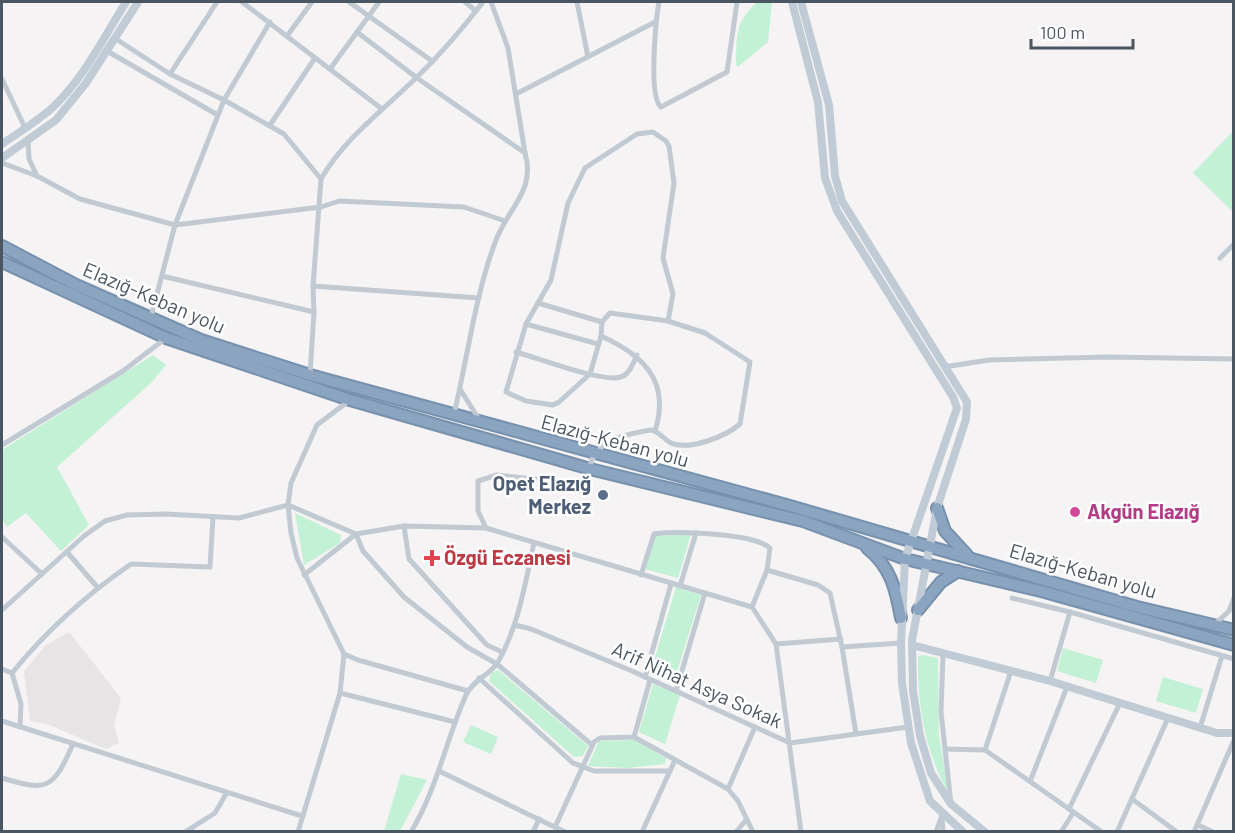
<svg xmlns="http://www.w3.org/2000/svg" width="1235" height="833" viewBox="0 0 1235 833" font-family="Barlow,sans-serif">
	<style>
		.education { fill: #e6e4e5 }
		.green { fill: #c3f1d5 }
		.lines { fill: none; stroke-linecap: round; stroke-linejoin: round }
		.highway-casing { stroke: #7690ad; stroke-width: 14 }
		.street { stroke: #c1cad2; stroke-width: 5 }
		.secondary { stroke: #c1cbd6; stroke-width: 8 }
		.highway { stroke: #8ba5c1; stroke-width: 10 }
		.service-dot { fill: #5c6f8a; stroke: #fff; stroke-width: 2 }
		.hotel-dot { fill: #d1479c; stroke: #fff; stroke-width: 2 }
		.health-dot { fill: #e0444e; stroke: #fff; stroke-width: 2 }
		.labels { text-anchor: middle; stroke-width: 5; stroke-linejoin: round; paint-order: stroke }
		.street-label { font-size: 20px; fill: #4a5661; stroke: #fff }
		.service-label { font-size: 20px; font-weight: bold; fill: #4e5e75; stroke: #fff; text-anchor: end }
		.hotel-label { font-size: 20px; font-weight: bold; fill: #b23c85; stroke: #fff; text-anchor: start }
		.health-label { font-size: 20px; font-weight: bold; fill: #be3a42; stroke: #fff; text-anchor: start }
	</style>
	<rect width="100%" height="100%" fill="#f5f3f3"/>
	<polygon class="education" points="69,632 121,698 114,726 119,743 106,749 47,724 30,721 24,671 46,645"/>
	<g class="green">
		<path d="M757,2H772L768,42L738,67L736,65C737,35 734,24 757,2Z"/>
		<polygon points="1233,131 1233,212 1193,173"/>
		<polygon points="153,355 166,365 152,382 57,467 89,525 61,551 26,513 7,527 2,519 2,450"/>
		<polygon points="295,513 341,535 340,543 304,565"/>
		<polygon points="691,534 678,578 645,569 654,536"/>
		<polygon points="676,587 701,595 673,684 650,674"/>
		<polygon points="1063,648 1103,660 1096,683 1057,671"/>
		<path d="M923,655L938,658L939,736L949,794C925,752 917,705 918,656Z"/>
		<polygon points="498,670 588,746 583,756 574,757 489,681 491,673"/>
		<polygon points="1163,677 1203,689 1196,713 1156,701"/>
		<polygon points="653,684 680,695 665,744 639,732"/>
		<polygon points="471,725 498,737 491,754 463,742"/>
		<polygon points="635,740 666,758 665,764 627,768 588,766 599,741"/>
		<polygon points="401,774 427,780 400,831 384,831"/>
	</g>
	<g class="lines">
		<defs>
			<g id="highway">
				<polyline points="2,246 76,285 201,340 310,375 790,506 1137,607 1234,630"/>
				<polyline points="2,262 166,338 350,400 594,470 803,521 905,559 1041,591 1234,645"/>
				<polyline points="937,508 945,531 967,555"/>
				<path d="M867,548C891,567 896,590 901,618"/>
				<polyline points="918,610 941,582 958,571"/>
			</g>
		</defs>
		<use href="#highway" class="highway-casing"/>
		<g class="street">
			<polyline points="242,2 382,109"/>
			<polyline points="349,2 432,61"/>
			<polyline points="465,2 476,11"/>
			<polyline points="491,2 508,48 525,153"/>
			<polyline points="577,2 588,57"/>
			<path d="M659,2C656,19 648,97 661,107L727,72L737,2"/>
			<path d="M357,32L417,78L525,153C536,190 509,207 496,240C475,295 468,356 454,414"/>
			<polyline points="287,36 312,2"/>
			<polyline points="116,39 170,74 224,100 270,22"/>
			<polyline points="107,51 216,114"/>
			<polyline points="330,69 379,2"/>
			<polyline points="170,74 217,2"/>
			<polyline points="2,79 25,128"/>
			<polyline points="516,94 655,22"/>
			<polyline points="270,125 315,58"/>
			<polyline points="2,163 37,176 29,159 28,141"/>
			<polyline points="37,176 80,199 175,225 321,207 339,201 464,207 505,221"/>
			<polyline points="1220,258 1234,244"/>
			<polyline points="162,276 314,312"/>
			<polyline points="313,286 479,298"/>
			<polyline points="538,303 602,322"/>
			<polyline points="151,317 175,225 224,100 284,134 321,179"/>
			<polyline points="526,324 598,344"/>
			<path d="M516,352C538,358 602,383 621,377C630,374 633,363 637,355"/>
			<polyline points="944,367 989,360 1108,357 1234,359"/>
			<path d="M310,375L314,312L313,286L321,179C344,139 383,110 416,78C440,55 463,28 483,2"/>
			<polyline points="460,389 480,421"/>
			<path d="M655,431C671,381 643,355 601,336L602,322L610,313L668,321"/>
			<polyline points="2,445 123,371 166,338"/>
			<path d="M589,468C597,439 623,435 651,430C659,431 663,439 671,443C690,451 726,436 740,424L750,362L705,333L668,321L673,294L663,258L674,183L669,146L666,141L653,132L637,134L585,168L568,203L551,280L526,324L506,392L526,401L553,405L559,402L590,374L601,336"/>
			<polyline points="561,482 497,475 478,481 478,511 486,528 752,607"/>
			<polyline points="404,526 409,559 487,645 502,652"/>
			<polyline points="2,537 42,574"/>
			<polyline points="67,552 98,588"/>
			<polyline points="767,570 818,585 830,593 842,647 856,734"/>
			<polyline points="304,575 356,534 404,526 486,528"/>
			<path d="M641,575L654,534C677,531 753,533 770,548L767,570L752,607L776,644L801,832"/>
			<polyline points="680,586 696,533"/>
			<polyline points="1012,598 1070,612 1234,659"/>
			<polyline points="2,610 84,536 105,521 127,515 166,514 239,518 288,505 356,534 363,551 404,597 467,647 497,664 592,745"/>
			<polyline points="515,625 531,629 632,671 790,743 908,727"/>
			<polyline points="1214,625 1229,611 1234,598"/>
			<polyline points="776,644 841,639"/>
			<polyline points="842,647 901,643"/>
			<polyline points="344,654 358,660 468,691"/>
			<polyline points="943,654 941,712 951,804"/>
			<polyline points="2,669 12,673"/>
			<polyline points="645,677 671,584"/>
			<polyline points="479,678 573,763 594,771 670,771"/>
			<polyline points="1050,681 1070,612"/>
			<polyline points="676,691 705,593"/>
			<polyline points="340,693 455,722"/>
			<polyline points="2,721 302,816"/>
			<path d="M20,727L21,704L12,673C47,630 86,595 131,564L210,567L213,517"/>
			<polyline points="1200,728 1222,656"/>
			<polyline points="634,737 728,789 738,801 753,832"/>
			<polyline points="945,749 985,750 1102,832"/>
			<polyline points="985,750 1011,671"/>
			<polyline points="439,771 565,832"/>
			<path d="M2,778C48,792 53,789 73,744"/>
			<polyline points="1031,779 1067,687"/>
			<polyline points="728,789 755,727"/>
			<polyline points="1132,799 1177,832"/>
			<polyline points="1069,809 1120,703"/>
			<polyline points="942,818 943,832"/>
			<polyline points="1198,825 1213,832"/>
			<polyline points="555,827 594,742 600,738 634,737 650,680"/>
			<polyline points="185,832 215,813 226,794"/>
			<polyline points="298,832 340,693 344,654 297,558 291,533 288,505 291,483 317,425 350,400"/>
			<path d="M411,832C437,789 446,740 466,695C473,680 490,675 498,662C519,625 525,583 534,543"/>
			<polyline points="533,832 539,819"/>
			<polyline points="642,832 675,760"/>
			<polyline points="736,832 746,820"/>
			<polyline points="936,832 942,815"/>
			<polyline points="1061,832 1073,813"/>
			<polyline points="1117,832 1168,718"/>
			<polyline points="1194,832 1234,740"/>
		</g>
		<g class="secondary">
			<polyline points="792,2 818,102 825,178 837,211 953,397 957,408 905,559 901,643 902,683 911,743 930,801 963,832"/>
			<polyline points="801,2 829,105 835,176 842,201 967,402 966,419 937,508 912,640 913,691 920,736 931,773 951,804 985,832"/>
			<path d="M2,144C18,133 36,122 51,109C83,80 104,37 126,2"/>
			<polyline points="2,158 56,120 86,83 138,2"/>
			<polyline points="912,645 1050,681 1217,733 1234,733"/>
		</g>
		<use href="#highway" class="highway"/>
	</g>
	<circle class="service-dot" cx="603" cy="495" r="6"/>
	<circle class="hotel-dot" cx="1075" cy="512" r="6"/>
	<path class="health-dot" d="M429 549h6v6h6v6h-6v6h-6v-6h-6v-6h6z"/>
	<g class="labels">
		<g class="street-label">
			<text transform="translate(154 298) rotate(23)" y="7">Elazığ-Keban yolu</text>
			<text transform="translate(615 441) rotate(15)" y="7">Elazığ-Keban yolu</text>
			<text transform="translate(1083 571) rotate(16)" y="7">Elazığ-Keban yolu</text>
			<text transform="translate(697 685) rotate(24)" y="7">Arif Nihat Asya Sokak</text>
		</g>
		<g class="service-label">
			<text x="591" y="491">Opet Elazığ<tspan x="591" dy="23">Merkez</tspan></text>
		</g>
		<g class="hotel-label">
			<text x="1087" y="519">Akgün Elazığ</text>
		</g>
		<g class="health-label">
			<text x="444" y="565">Özgü Eczanesi</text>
		</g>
	</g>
	<rect width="1235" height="833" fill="none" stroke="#4a5661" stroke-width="6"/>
	<path d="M1031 39v9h102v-9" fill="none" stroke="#4a5661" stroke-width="3"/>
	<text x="1040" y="39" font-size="18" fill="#4a5661" stroke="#ffffff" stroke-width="4.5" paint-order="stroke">100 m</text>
</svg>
